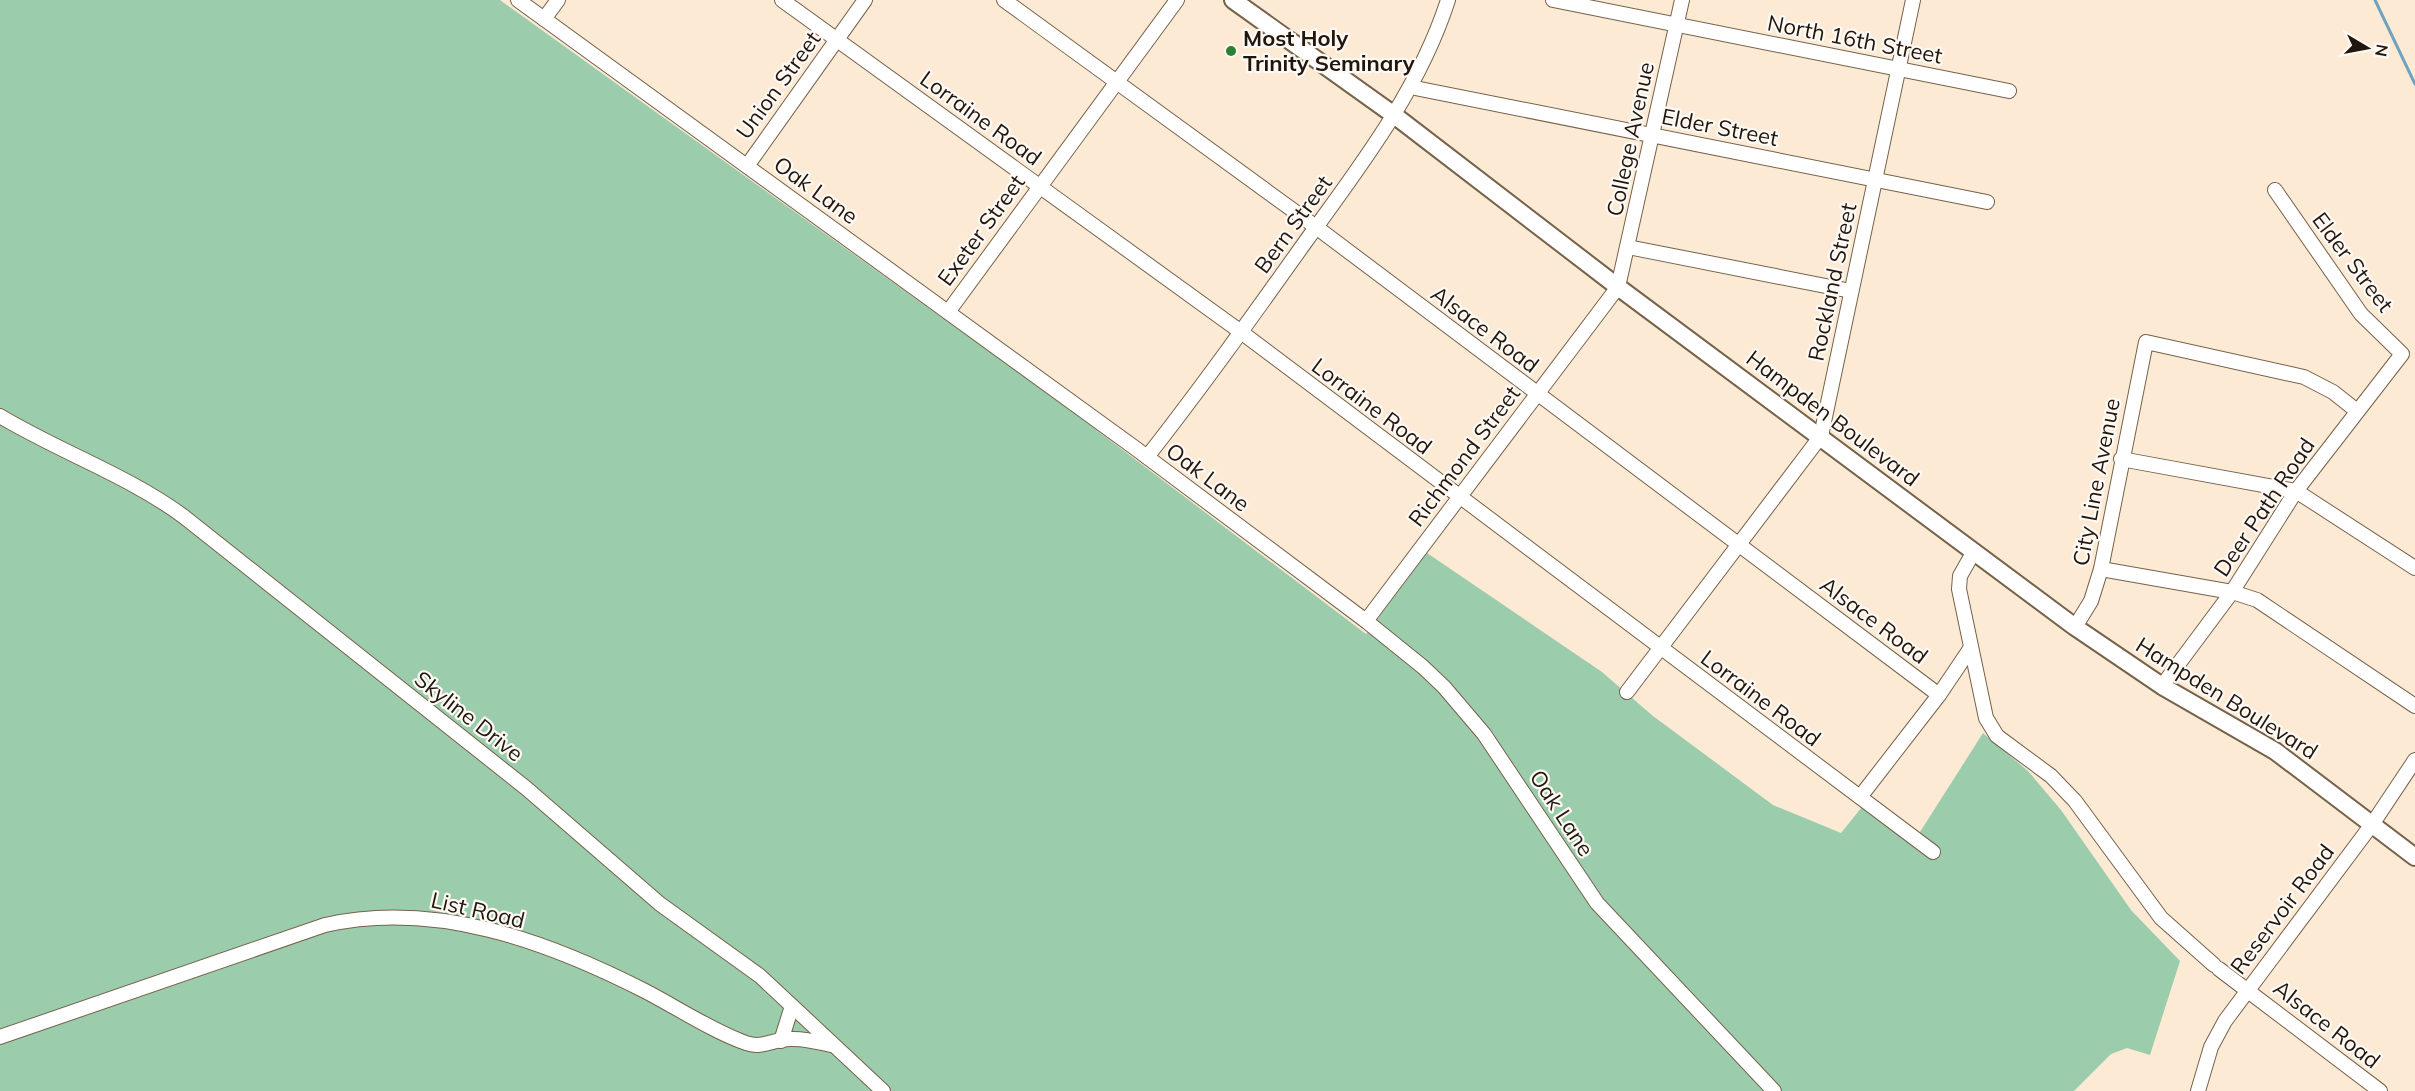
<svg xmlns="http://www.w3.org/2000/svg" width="2415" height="1091" viewBox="0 0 2415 1091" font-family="Mulish,sans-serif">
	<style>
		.forest { fill: #9bcdac }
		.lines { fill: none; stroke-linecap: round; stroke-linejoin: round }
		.stream { stroke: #70a2c0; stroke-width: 3 }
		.minor-casing { stroke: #75624a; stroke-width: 16 }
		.major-casing { stroke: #75624a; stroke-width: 20 }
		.minor { stroke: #fff; stroke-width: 14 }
		.major { stroke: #fff; stroke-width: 16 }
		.poi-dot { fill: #2b8130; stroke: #fef9f4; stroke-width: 2 }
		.labels { text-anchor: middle; stroke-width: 4.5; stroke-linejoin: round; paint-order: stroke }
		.poi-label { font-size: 22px; font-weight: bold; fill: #1f170d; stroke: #fef9f4; text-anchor: start }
		.street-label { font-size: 22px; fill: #1f170d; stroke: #fef9f4 }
	</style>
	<rect width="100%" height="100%" fill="#fcead4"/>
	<polygon class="forest" points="0,0 500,0 1062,404 1366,634 1427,553 1602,672 1653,716 1773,805 1841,833 1862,807 1913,843 1983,733 2028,771 2061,810 2131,910 2180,961 2150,1055 2127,1048 2111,1054 2074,1091 0,1091"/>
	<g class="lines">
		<polyline class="stream" points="2375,0 2415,84"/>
		<defs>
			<g id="minor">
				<polyline points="518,0 1135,448 1366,621 1423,667 1444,687 1484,734 1597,903 1774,1091"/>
				<polyline points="782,0 1241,332 1933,852"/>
				<polyline points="1004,0 1316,227 1939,695"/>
				<polyline points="1553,0 2009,91"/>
				<polyline points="544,19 558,0"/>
				<polyline points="1410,87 1987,202"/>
				<polyline points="747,166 865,0"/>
				<polyline points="1628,247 1851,291"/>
				<polyline points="948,312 1177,0"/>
				<path d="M0,416C60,452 127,475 183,516L526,788L660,904L760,976L883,1091"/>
				<path d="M1147,457C1202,387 1254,314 1306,241C1361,165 1419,90 1448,0"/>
				<polyline points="2121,459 2296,491 2415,568"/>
				<polyline points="1973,553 1960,576 1959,589 1986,718 1997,736 2051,776 2075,801 2161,918 2214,965"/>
				<polyline points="2101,569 2232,592 2257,600 2415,706"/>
				<polyline points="1366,621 1618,287 1682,0"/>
				<polyline points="2075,627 2091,601 2101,569 2146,342 2304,377 2333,392 2357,411"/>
				<polyline points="2162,686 2232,592 2296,491 2402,354 2361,314 2275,190"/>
				<polyline points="1627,692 1821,436 1913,0"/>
				<polyline points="1860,797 1939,695 1970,649"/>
				<polyline points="2219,969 2380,1091"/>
				<path d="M0,1037L325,925C435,900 547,941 645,991C676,1007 714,1032 746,1043C762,1049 774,1039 790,1039C804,1038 818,1042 831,1045"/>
				<polyline points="781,1041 792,1006"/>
				<polyline points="2198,1091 2211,1047 2225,1021 2373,823 2415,760"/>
			</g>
			<polyline id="major" points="1233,0 1394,115 1618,287 2075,627 2162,686 2275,751 2415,857"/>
		</defs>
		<use href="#minor" class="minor-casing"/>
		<use href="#major" class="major-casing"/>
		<use href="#minor" class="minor"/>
		<use href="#major" class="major"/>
	</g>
	<circle class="poi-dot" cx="1231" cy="51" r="6"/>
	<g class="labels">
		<g class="poi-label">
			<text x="1243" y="46">Most Holy<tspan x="1243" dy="25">Trinity Seminary</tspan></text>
		</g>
		<g class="street-label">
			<text transform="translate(1855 39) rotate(11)" y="8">North 16th Street</text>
			<text transform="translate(778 85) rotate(-54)" y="8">Union Street</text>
			<text transform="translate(981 118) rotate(36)" y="8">Lorraine Road</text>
			<text transform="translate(1720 127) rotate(11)" y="8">Elder Street</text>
			<text transform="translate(1630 139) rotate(-78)" y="8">College Avenue</text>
			<text transform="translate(816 190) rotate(36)" y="8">Oak Lane</text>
			<text transform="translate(1293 224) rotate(-54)" y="8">Bern Street</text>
			<text transform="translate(981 230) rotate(-54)" y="8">Exeter Street</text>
			<text transform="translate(2353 262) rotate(53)" y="8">Elder Street</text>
			<text transform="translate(1832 282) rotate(-78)" y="8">Rockland Street</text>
			<text transform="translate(1485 329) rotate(37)" y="8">Alsace Road</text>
			<text transform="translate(1372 406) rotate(37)" y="8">Lorraine Road</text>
			<text transform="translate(1833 418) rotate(37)" y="8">Hampden Boulevard</text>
			<text transform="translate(1464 456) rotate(-53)" y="8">Richmond Street</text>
			<text transform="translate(1208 477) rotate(37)" y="8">Oak Lane</text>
			<text transform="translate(2096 482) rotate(-79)" y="8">City Line Avenue</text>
			<text transform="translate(2264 507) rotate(-56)" y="8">Deer Path Road</text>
			<text transform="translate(1874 620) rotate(37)" y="8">Alsace Road</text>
			<text transform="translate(1761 698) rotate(37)" y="8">Lorraine Road</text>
			<text transform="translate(2227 698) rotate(32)" y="8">Hampden Boulevard</text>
			<text transform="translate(469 716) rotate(38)" y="8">Skyline Drive</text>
			<text transform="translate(1562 813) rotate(57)" y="8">Oak Lane</text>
			<text transform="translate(2282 909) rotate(-53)" y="8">Reservoir Road</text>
			<text transform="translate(478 910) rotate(13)" y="8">List Road</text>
			<text transform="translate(2327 1024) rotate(38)" y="8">Alsace Road</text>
		</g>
	</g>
	<g transform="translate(2367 48) rotate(100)" stroke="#fef9f4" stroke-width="4.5" paint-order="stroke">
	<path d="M0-4.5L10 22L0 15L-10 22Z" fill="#1f170d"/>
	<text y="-9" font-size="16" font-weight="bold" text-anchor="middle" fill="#1f170d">N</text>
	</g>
</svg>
